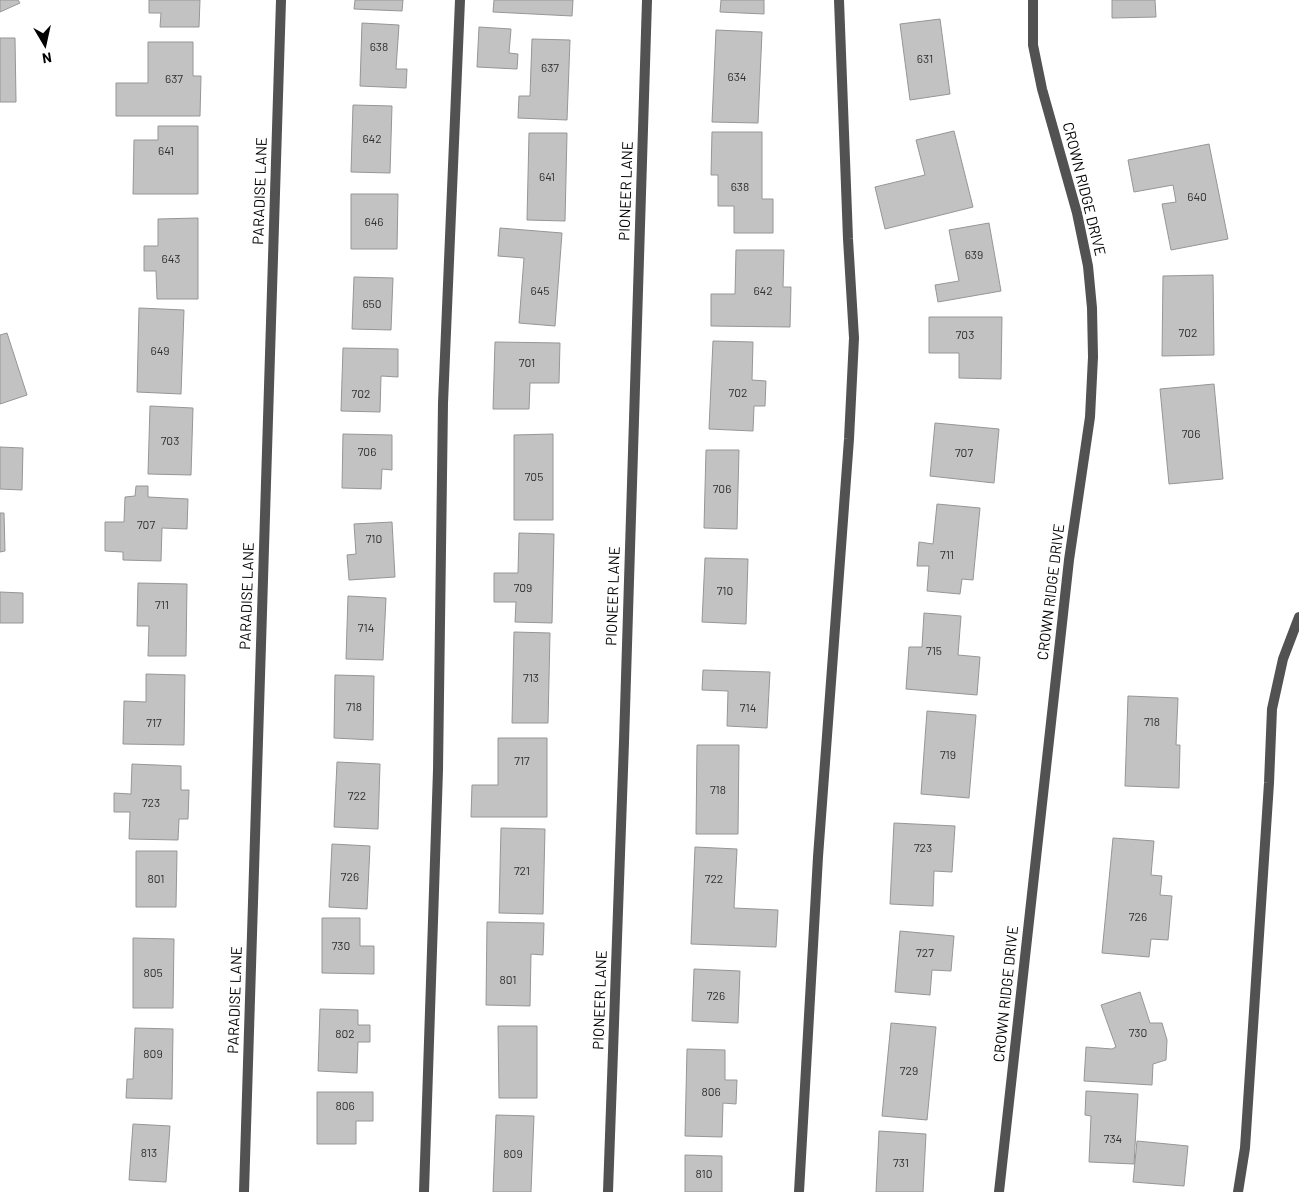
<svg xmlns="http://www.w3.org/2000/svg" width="1299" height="1192" viewBox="0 0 1299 1192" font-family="Barlow,sans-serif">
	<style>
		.building { fill: #c2c2c2; stroke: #969696 }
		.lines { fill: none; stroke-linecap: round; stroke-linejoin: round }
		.service { stroke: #525252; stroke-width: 10 }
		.minor { stroke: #525252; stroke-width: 10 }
		.labels { text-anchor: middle; stroke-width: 5; stroke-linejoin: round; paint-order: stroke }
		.number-label { font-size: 12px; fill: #303030 }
		.street-label { font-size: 15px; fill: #000; stroke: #fff }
	</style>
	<rect width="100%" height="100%" fill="#fff"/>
	<g class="building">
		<polygon points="0,0 18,0 20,3 0,12"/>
		<polygon points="149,0 200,0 199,27 160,27 161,13 149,13"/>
		<polygon points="355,0 403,0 402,11 354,9"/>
		<polygon points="494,0 573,0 572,16 493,12"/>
		<polygon points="721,0 764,0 764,14 720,12"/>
		<polygon points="1112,0 1155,0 1156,17 1112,18"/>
		<polygon points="940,19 950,94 910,100 900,24"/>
		<polygon points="362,23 399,25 396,69 407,69 406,88 360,86"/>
		<polygon points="479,27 511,29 509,53 518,54 517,69 477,67"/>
		<polygon points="716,30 762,32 758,123 712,122"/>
		<polygon points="0,38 15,38 16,102 0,102"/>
		<polygon points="532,39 570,40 567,120 518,118 519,96 530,96"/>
		<polygon points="148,42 193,42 193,76 201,76 200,116 116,116 116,83 148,83"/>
		<polygon points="353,105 392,106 390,173 351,172"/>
		<polygon points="158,126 198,126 198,194 133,194 134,140 158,140"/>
		<polygon points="954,131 973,207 885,229 875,187 925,175 916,140"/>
		<polygon points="712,132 762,132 762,199 773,199 773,233 734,233 734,206 718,206 718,175 711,175"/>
		<polygon points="529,133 567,133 565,221 527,220"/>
		<polygon points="1209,144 1228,239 1171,250 1162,204 1176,202 1173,185 1134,192 1128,160"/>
		<polygon points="351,194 398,194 397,249 351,249"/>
		<polygon points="198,218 198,299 157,299 156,271 144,271 144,246 158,246 158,219"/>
		<polygon points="989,223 1001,291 938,302 935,285 959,281 949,230"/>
		<polygon points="500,228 562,233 555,326 519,323 524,258 498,256"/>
		<polygon points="736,250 784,250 783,287 791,287 790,327 711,326 711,294 735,294"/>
		<polygon points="1213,275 1214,355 1162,356 1163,276"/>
		<polygon points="354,277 393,278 391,330 352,329"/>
		<polygon points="139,308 184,310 181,394 137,392"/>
		<polygon points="929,317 1002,317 1001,379 959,378 959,353 929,353"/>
		<polygon points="7,333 27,395 0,404 0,335"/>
		<polygon points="713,341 753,342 752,380 766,381 765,406 754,406 753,431 709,429"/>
		<polygon points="495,342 560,343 559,383 530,383 529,409 493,409"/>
		<polygon points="343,348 398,349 398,377 381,376 380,412 341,411"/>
		<polygon points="1214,384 1223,479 1169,484 1160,389"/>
		<polygon points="150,406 193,408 191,475 148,474"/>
		<polygon points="935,423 999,429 994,483 930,476"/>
		<polygon points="343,434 392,435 392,470 382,469 381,489 342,488"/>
		<polygon points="553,434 553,520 514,520 514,435"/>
		<polygon points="0,447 23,448 22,490 0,489"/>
		<polygon points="706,450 739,450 737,529 704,528"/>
		<polygon points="136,486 148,486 148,497 188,499 187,529 162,528 161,561 123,560 123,552 105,551 105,522 124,522 125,497 135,496"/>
		<polygon points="937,504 980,508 973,580 962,579 960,594 927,591 929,566 917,566 919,542 933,544"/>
		<polygon points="0,513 4,513 5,551 0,552"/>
		<polygon points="392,522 395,577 349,580 347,555 356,554 354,524"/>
		<polygon points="519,533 554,534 552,623 515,622 516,602 494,602 494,573 518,573"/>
		<polygon points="705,558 748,559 746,624 702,622"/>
		<polygon points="138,583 187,584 186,656 148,656 149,626 137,626"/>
		<polygon points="0,592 23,593 23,623 0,623"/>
		<polygon points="348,596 386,598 383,660 346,659"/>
		<polygon points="924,613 961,616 958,655 980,657 977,695 906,689 909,647 922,647"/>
		<polygon points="514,632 550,633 548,723 512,723"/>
		<polygon points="703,670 770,672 767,728 727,726 728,691 702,690"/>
		<polygon points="146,674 185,675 184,745 123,744 124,701 146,702"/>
		<polygon points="335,675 374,676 373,740 334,738"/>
		<polygon points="1128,696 1178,698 1176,745 1180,745 1179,788 1125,786"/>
		<polygon points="927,711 976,715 969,798 921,794"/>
		<polygon points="498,738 547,738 547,817 471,817 472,785 498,785"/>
		<polygon points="697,745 739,745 738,834 696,834"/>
		<polygon points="337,762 380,764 378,829 334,827"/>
		<polygon points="132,764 181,766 181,790 189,790 188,819 179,819 178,840 129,839 130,812 114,812 114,793 131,794"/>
		<polygon points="894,823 955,826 952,872 934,871 933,906 890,904"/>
		<polygon points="501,828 545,829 543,914 499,913"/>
		<polygon points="1113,838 1154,841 1151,875 1162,876 1160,895 1172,896 1168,940 1151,939 1149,957 1102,953"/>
		<polygon points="332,844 370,846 367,909 329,907"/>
		<polygon points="695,847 737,849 734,908 778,910 776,947 691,944"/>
		<polygon points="136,851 177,851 176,907 136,907"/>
		<polygon points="322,918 360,918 360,946 374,946 374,974 322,973"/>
		<polygon points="487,922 544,923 543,955 531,954 530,1006 486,1005"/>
		<polygon points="900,931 954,936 951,971 932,970 930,995 895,992"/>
		<polygon points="133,938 174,939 173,1008 133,1008"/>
		<polygon points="694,969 740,971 738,1023 692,1021"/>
		<polygon points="1140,992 1150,1023 1162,1023 1167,1040 1166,1060 1153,1064 1152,1085 1084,1081 1086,1047 1112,1049 1116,1047 1101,1005"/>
		<polygon points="320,1009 358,1010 358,1025 370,1025 370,1042 358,1042 357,1073 318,1071"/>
		<polygon points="891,1023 936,1027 927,1120 882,1116"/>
		<polygon points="498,1026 537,1026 537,1098 499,1098"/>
		<polygon points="135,1028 173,1029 172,1099 126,1098 127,1079 133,1079"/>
		<polygon points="687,1049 725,1050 725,1080 737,1080 736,1104 723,1103 722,1137 685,1136"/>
		<polygon points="1086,1091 1138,1094 1134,1164 1089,1162 1091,1116 1085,1115"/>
		<polygon points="317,1092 373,1092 373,1121 356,1121 356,1144 317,1144"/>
		<polygon points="496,1115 534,1116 531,1192 493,1192"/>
		<polygon points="133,1124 170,1126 166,1182 129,1180"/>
		<polygon points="879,1131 926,1134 923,1192 876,1192"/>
		<polygon points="1137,1141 1188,1146 1184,1186 1133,1182"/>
		<polygon points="685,1155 722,1156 722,1192 685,1192"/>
	</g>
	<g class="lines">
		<g class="service">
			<polyline points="424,1192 438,770 443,403 460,0"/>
			<polyline points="799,1192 818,857 849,439 854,338 848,239 839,0"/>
			<polyline points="1238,1192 1245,1148 1269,783 1272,709 1283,659 1299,617"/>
		</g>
		<g class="minor">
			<polyline points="244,1192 281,0"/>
			<polyline points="608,1192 624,742 647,0"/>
			<polyline points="999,1192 1069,560 1090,417 1093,357 1092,308 1088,266 1077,213 1042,89 1033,45 1033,0"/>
		</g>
	</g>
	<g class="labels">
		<g class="number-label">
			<text x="379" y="51">638</text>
			<text x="925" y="63">631</text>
			<text x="550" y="72">637</text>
			<text x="737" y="81">634</text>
			<text x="174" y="83">637</text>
			<text x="372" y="143">642</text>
			<text x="166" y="155">641</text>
			<text x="547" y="181">641</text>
			<text x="740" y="191">638</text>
			<text x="1197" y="201">640</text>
			<text x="374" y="226">646</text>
			<text x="974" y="259">639</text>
			<text x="171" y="263">643</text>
			<text x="540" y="295">645</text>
			<text x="763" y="295">642</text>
			<text x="372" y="308">650</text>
			<text x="1188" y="337">702</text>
			<text x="965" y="339">703</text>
			<text x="160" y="355">649</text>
			<text x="527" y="367">701</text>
			<text x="738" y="397">702</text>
			<text x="361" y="398">702</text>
			<text x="1191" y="438">706</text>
			<text x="170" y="445">703</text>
			<text x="367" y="456">706</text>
			<text x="964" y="457">707</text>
			<text x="534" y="481">705</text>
			<text x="722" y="493">706</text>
			<text x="146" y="529">707</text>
			<text x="374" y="543">710</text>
			<text x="947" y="559">711</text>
			<text x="523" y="592">709</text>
			<text x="725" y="595">710</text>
			<text x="162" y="609">711</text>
			<text x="366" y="632">714</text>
			<text x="934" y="655">715</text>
			<text x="531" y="682">713</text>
			<text x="354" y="711">718</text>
			<text x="748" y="712">714</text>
			<text x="1152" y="726">718</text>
			<text x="154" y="727">717</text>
			<text x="948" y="759">719</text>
			<text x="522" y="765">717</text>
			<text x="718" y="794">718</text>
			<text x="357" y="800">722</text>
			<text x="151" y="807">723</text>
			<text x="923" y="852">723</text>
			<text x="522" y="875">721</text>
			<text x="350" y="881">726</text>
			<text x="156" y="883">801</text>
			<text x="714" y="883">722</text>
			<text x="1138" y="921">726</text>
			<text x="341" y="950">730</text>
			<text x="925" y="957">727</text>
			<text x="153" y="977">805</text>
			<text x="508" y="984">801</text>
			<text x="716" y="1000">726</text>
			<text x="1138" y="1037">730</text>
			<text x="345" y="1038">802</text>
			<text x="153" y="1058">809</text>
			<text x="909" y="1075">729</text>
			<text x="711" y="1096">806</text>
			<text x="345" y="1110">806</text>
			<text x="1113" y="1143">734</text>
			<text x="149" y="1157">813</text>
			<text x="513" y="1158">809</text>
			<text x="901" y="1167">731</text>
			<text x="704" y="1178">810</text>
		</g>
		<g class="street-label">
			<text transform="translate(1084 189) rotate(76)" y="5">CROWN RIDGE DRIVE</text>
			<text transform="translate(260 191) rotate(-88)" y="5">PARADISE LANE</text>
			<text transform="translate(626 191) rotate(-88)" y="5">PIONEER LANE</text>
			<text transform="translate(1051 592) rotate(-83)" y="5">CROWN RIDGE DRIVE</text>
			<text transform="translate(247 596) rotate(-88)" y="5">PARADISE LANE</text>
			<text transform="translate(613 596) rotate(-88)" y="5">PIONEER LANE</text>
			<text transform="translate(1006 994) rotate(-84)" y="5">CROWN RIDGE DRIVE</text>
			<text transform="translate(235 1000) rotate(-88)" y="5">PARADISE LANE</text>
			<text transform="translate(600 1000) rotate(-88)" y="5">PIONEER LANE</text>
		</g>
	</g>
	<g transform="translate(45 45) rotate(171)" stroke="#ffffff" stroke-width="4" paint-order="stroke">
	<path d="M0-4L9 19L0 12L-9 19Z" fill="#000000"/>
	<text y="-8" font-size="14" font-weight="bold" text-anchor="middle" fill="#000000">N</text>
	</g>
</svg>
